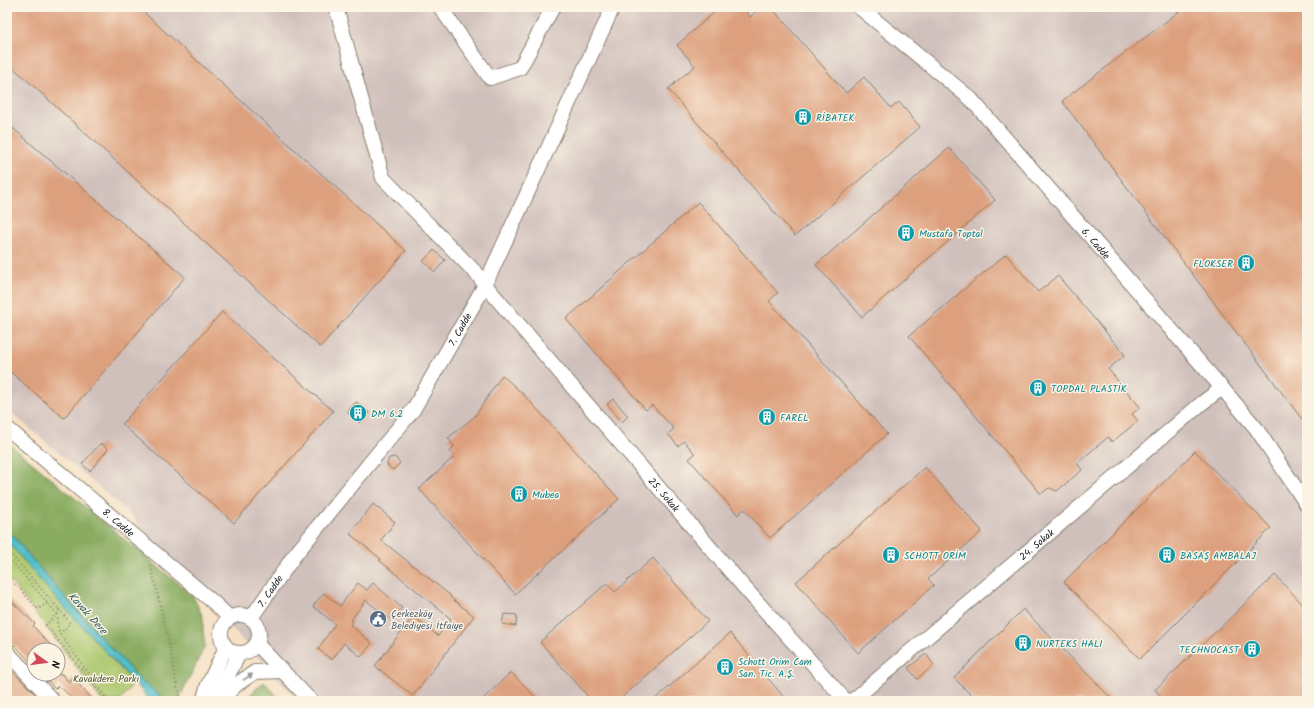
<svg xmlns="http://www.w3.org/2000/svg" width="1314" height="708" viewBox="0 0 1314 708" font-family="Kalam,sans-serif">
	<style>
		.industrial { fill: #d0c0bc }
		.green { fill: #acc76d; stroke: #647244 }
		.forest { fill: #89ac60; stroke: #52643e }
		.water { fill: #50bec8; stroke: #366d72 }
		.building { fill: #dda07e }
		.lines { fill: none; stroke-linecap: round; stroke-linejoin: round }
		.minor-casing { stroke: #887e6e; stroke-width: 16 }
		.path { stroke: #887e6e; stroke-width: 2; stroke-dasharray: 1 3; stroke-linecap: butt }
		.minor { stroke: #fff; stroke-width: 14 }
		.oneway { fill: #999 }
		.labels { text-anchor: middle; stroke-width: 3; stroke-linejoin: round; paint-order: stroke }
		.culture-label { font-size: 10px; fill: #0d838f; stroke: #fcf5e5; text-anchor: start }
		.street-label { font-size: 10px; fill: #1c1c1c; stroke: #fcf5e5 }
		.service-label { font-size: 10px; fill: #4e5e75; stroke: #fcf5e5; text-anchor: start }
		.park-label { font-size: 10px; fill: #4e5838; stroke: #fcf5e5 }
		.water-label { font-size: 11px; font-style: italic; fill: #315d61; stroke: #fcf5e5 }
	</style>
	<rect width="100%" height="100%" fill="#fcf5e5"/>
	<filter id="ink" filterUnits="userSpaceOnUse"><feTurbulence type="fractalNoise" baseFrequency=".025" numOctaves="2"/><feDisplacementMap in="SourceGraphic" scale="8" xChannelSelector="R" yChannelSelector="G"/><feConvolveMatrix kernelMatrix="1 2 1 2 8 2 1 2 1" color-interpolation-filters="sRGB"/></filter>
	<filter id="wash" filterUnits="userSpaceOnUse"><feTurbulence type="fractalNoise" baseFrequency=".012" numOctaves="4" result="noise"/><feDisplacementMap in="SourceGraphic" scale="16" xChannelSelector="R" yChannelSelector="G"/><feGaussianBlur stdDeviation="0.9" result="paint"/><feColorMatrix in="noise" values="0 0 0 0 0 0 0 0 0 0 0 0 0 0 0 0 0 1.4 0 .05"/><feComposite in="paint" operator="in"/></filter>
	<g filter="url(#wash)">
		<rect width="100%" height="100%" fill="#f5dfc1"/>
		<polygon class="industrial" points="7,7 1307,7 1307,701 298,701 191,584 126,510 7,409"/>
		<polygon class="green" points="7,541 55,597 134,683 119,701 102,701 19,591 7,578"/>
		<g class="forest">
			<polygon points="7,442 192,595 203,617 203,630 205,646 178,701 168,701 142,682 53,584 7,529"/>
			<polygon points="264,682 282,701 243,701"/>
		</g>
		<polygon class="water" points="7,529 53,584 142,682 168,701 149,701 143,692 55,597 7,541"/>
		<g id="blocks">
			<g class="building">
				<polygon points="7,7 138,7 406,251 320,347 7,62"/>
				<polygon points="720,7 742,7 750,17 761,7 771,7 846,93 864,77 891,108 899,102 920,127 795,236 668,89 695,66 677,45"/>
				<polygon points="1185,7 1307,7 1307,426 1062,101"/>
				<polygon points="7,123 185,277 64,418 7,369"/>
				<polygon points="949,148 995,200 862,317 816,265"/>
				<polygon points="698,202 778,293 769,301 887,434 770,538 744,509 738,515 689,459 695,454 684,441 678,446 668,434 674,429 652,405 646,410 566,319"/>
				<polygon points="434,250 445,260 435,272 423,261"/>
				<polygon points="1006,254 1038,292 1058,276 1125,355 1108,369 1140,407 1132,414 1138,421 1112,442 1108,437 1077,463 1082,470 1057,491 1049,488 1041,494 909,336"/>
				<polygon points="222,312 333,411 234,523 122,424"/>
				<polygon points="502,375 523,394 619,499 515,594 419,489 455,456 450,452 454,446 448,438 475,416"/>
				<polygon points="613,399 628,416 622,422 607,404"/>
				<polygon points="356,402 369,413 360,423 347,412"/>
				<polygon points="101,443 108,449 90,471 82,464"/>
				<polygon points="1195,451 1271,528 1140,659 1064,582"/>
				<polygon points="395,457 400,463 393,470 387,465 389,458"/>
				<polygon points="925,467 982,531 928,579 934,585 858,653 796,582"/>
				<polygon points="373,504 395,522 381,540 451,596 450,597 474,616 413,696 375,666 413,616 438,636 451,619 379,560 381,559 350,534"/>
				<polygon points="653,558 708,621 618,701 592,701 540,642 607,583 615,592"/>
				<polygon points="1275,575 1307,609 1307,695 1301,701 1166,701 1155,690"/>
				<polygon points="358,583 367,590 373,583 402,608 392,621 366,600 351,620 353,621 350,625 372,643 361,657 344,643 332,660 318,649 335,624 313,606 324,593 340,606"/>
				<polygon points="7,597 35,624 33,626 55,650 34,650 34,668 31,665 32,664 15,645 13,646 7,641"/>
				<polygon points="1023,609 1114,701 977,701 954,678"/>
				<polygon points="504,614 517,615 516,626 502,624"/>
				<polygon points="730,633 787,701 653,701"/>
				<polygon points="926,654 934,665 917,679 908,668"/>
				<polygon points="7,666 36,695 31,701 17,701 7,692"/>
				<polygon points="511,672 539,701 481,701"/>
				<polygon points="39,674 62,674 69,682 73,678 94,701 74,701 59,685 55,689 48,681 47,682"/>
			</g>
		</g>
	</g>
	<g filter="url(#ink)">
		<use href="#blocks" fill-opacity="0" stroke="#887e6e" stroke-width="1"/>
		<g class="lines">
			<defs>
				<g id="minor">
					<path id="s1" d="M336,7L383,178L478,275L485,285L743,586L846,701"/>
					<polyline points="440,7 490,78 520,68 553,7"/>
					<path id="s2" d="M859,7L971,99L1222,388L1256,428L1307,505"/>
					<path id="s3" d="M7,428L213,602L230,618"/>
					<circle cx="240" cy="634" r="19"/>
					<path id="s4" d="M251,618L294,556L413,410L485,285L613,7"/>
					<polyline points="257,644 311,701"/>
					<polyline points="7,652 53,701"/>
					<polyline points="203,701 208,685 226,647"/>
					<polyline points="210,701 225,681 239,654"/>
					<polyline points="220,701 237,684 255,672 283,671"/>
					<path id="s5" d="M852,701L1202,403L1222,388"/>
				</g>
			</defs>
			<use href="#minor" class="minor-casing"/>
			<g class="path">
				<polyline points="7,550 59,609 57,624 60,634 109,701"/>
				<polyline points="7,556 57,614 46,625 107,701"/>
				<polyline points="151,566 171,653 177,687 182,701"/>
				<polyline points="7,575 38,609 48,603"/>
				<polyline points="59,609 70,623 60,634"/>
			</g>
			<use href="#minor" class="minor"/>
		</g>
		<defs><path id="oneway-solid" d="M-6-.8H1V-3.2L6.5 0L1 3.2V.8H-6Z"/></defs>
		<use class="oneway" href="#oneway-solid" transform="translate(248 677) rotate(-33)"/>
	</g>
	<defs>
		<symbol id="building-disc" viewBox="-11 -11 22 22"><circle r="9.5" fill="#0f9aa8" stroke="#fcf5e5"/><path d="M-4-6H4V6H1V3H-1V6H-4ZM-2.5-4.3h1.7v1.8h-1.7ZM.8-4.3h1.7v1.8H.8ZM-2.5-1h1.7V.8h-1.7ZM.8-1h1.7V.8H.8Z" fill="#fff"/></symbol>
		<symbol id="civic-disc" viewBox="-11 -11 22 22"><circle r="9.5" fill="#5c6f8a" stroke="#fcf5e5"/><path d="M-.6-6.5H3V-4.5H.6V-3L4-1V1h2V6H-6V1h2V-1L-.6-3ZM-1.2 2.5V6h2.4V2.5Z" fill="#fff"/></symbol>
	</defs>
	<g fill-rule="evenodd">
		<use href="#building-disc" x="793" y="107" width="20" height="20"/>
		<use href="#building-disc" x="896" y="223" width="20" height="20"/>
		<use href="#building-disc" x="1236" y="253" width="20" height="20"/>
		<use href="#building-disc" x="1028" y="378" width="20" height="20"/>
		<use href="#building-disc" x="348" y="403" width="20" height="20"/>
		<use href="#building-disc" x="757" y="407" width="20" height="20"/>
		<use href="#building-disc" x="509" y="484" width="20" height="20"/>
		<use href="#building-disc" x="881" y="545" width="20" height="20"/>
		<use href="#building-disc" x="1157" y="545" width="20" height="20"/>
		<use href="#civic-disc" x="368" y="609" width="20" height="20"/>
		<use href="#building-disc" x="1013" y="633" width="20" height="20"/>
		<use href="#building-disc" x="1242" y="639" width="20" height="20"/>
		<use href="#building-disc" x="715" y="657" width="20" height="20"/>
	</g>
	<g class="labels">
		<g class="culture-label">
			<text x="816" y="121">RİBATEK</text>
			<text x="919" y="237">Mustafa Toptal</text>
			<text x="1233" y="267" text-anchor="end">FLOKSER</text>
			<text x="1051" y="392">TOPDAL PLASTİK</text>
			<text x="371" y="417">DM 6.2</text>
			<text x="780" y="421">FAREL</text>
			<text x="532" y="498">Mubea</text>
			<text x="904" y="559">SCHOTT ORİM</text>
			<text x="1180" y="559">BASAŞ AMBALAJ</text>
			<text x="1036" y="647">NURTEKS HALI</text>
			<text x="1239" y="653" text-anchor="end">TECHNOCAST</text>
			<text x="738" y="665">Schott Orim Cam<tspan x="738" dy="12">San. Tic. A.Ş.</tspan></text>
		</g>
		<g class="street-label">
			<text dy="4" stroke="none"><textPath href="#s2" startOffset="336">6. Cadde</textPath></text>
			<text dy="4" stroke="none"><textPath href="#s4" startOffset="357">7. Cadde</textPath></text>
			<text dy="4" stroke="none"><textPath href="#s1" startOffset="601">25. Sokak</textPath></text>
			<text dy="4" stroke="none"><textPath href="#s3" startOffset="146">8. Cadde</textPath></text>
			<text dy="4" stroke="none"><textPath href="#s5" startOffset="242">24. Sokak</textPath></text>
			<text dy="4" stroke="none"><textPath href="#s4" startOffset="33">7. Cadde</textPath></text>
		</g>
		<g class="service-label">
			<text x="391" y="617">Çerkezköy<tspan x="391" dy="12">Belediyesi İtfaiye</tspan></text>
		</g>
		<g class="park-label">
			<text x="106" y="682">Kavakdere Parkı</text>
		</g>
		<g class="water-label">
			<text transform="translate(88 613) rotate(48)" y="4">Kavak Dere</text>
		</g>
	</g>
	<rect width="1314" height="708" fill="none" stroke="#fcf5e5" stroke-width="24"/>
	<g transform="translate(46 662) rotate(104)"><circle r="19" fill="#fcf5e5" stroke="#a29e95"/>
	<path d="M0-3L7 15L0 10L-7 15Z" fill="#d1495b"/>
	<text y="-6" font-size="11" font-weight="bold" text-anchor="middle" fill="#1c1c1c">N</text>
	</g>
</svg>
